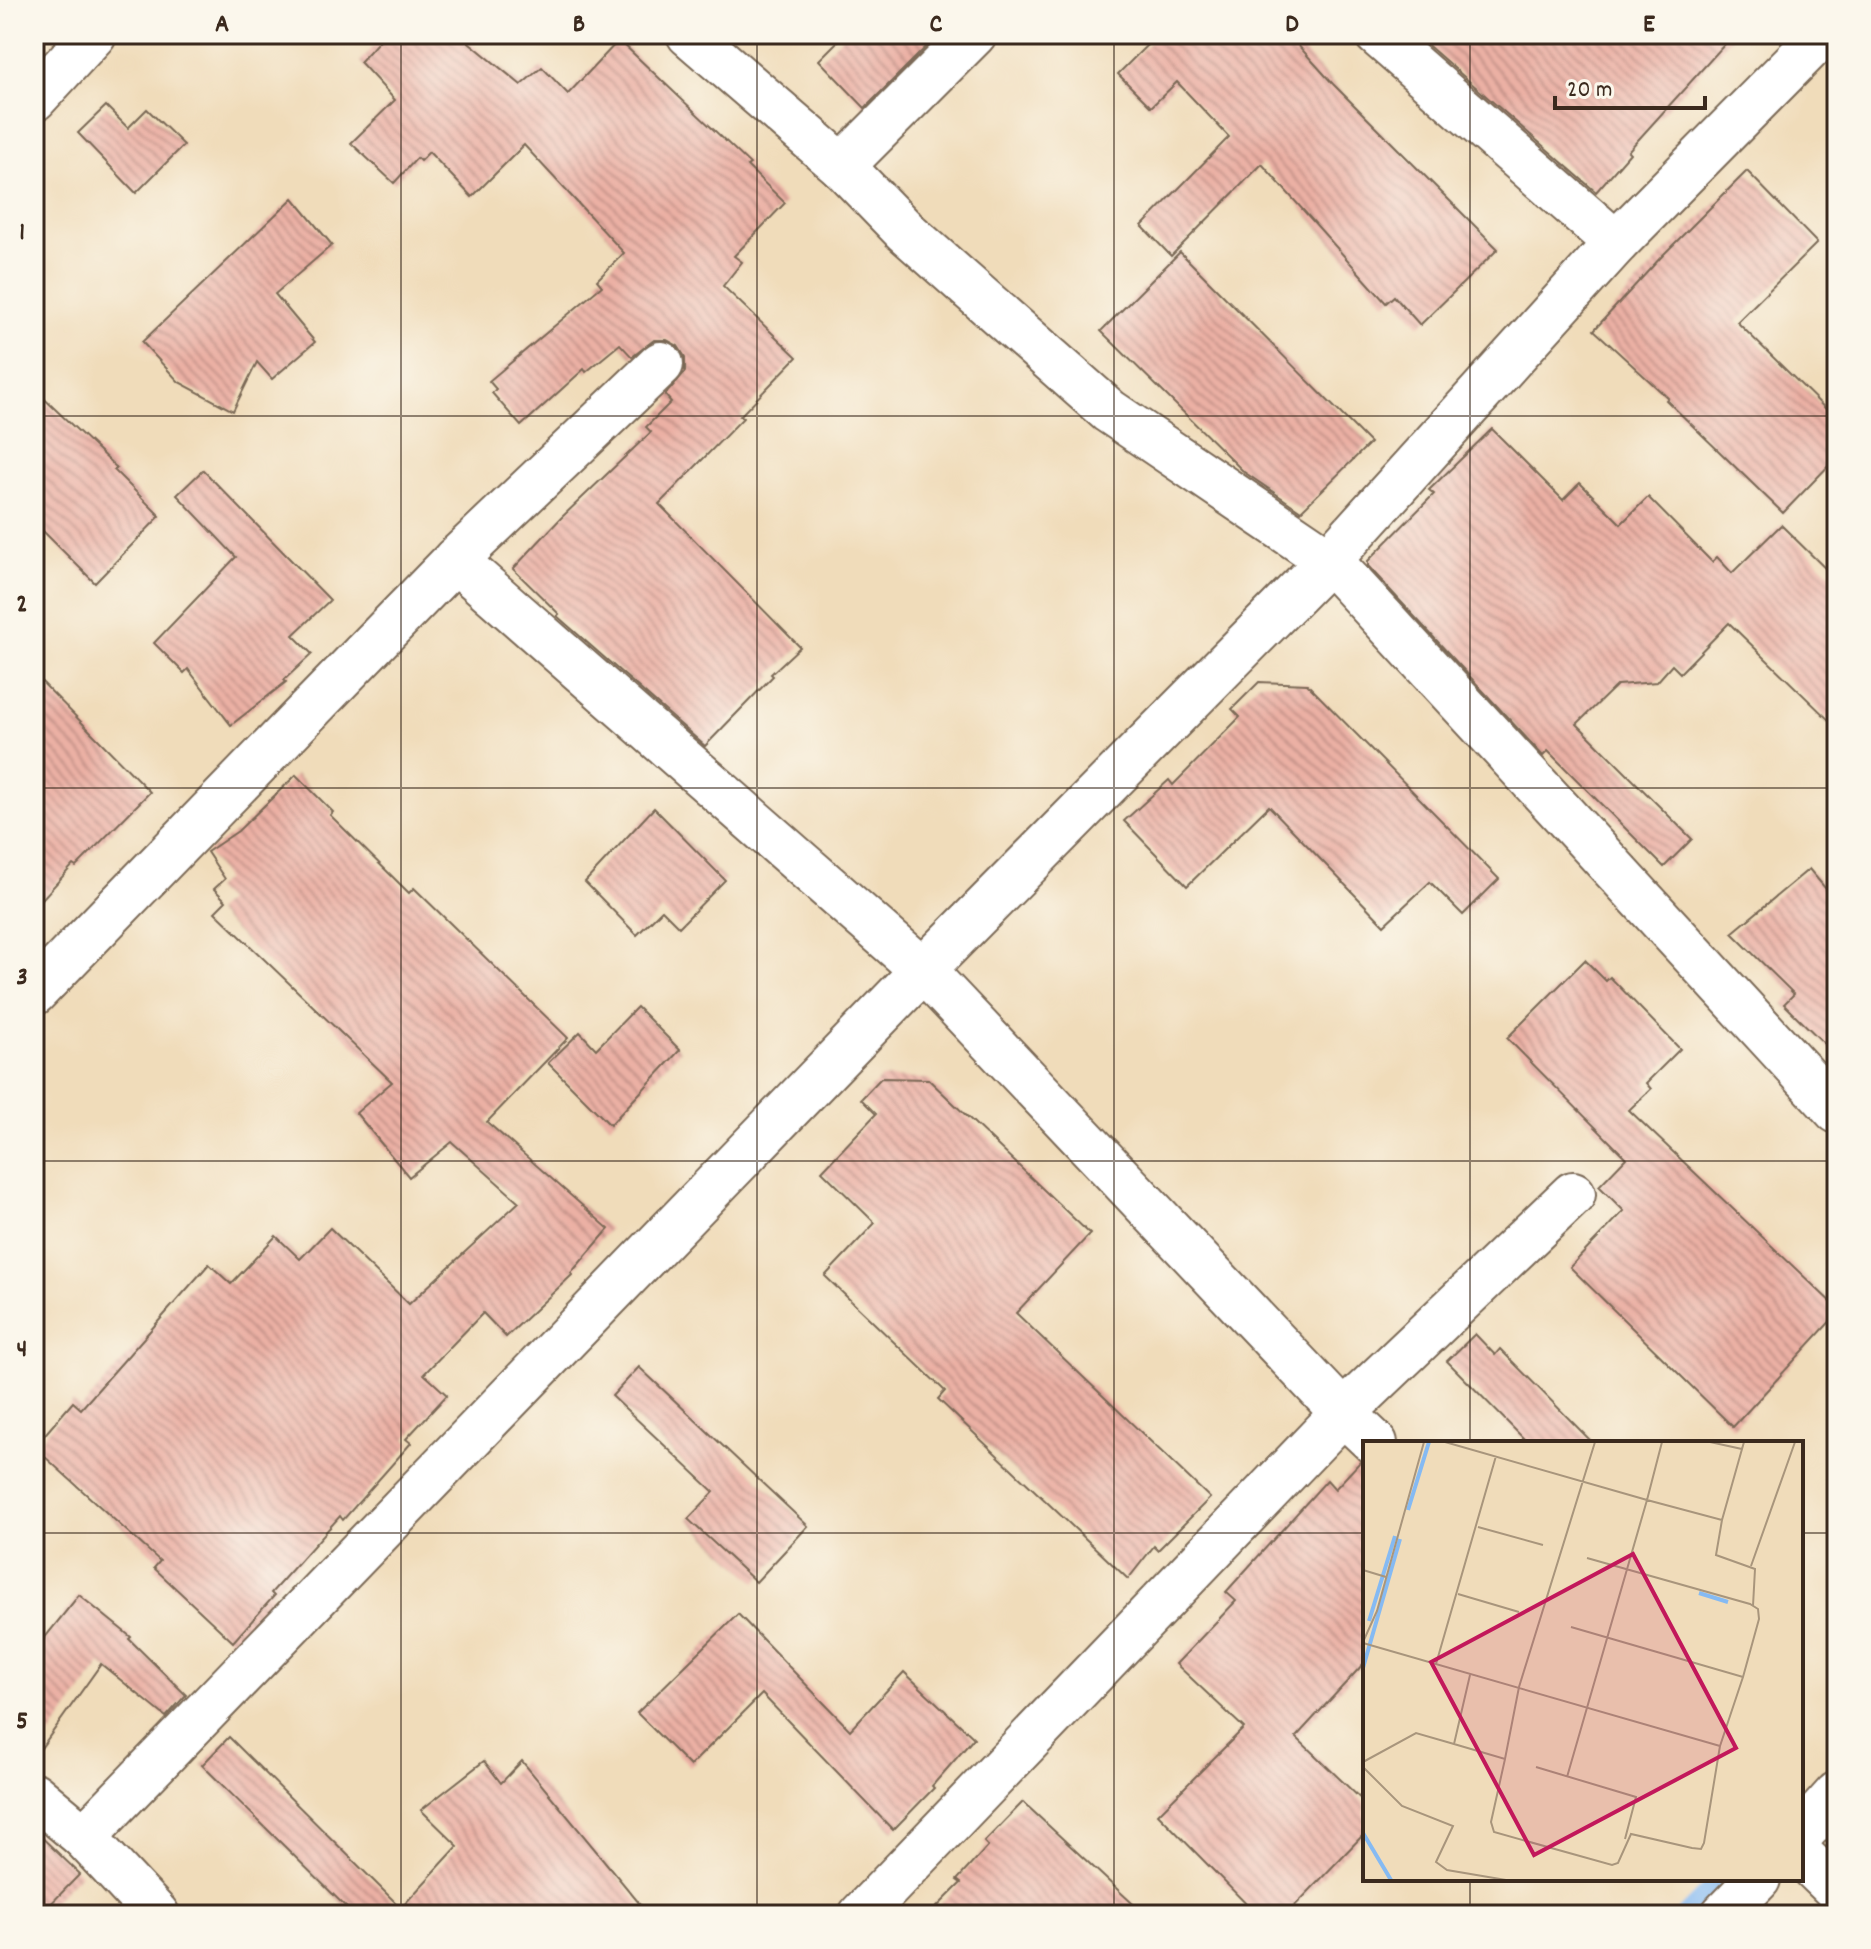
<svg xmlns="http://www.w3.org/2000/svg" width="1871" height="1949" viewBox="0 0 1871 1949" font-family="Dekko,sans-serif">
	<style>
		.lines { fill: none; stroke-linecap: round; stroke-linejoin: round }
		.stream { stroke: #85baf3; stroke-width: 14 }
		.building { fill: url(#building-back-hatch) }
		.street-casing { stroke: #7a6855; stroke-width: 48 }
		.street { stroke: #fff; stroke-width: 44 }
		.grid { fill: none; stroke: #3b2a1e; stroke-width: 2; stroke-opacity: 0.55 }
		.inset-river { fill: none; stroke: #85baf3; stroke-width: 4 }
		.inset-road { fill: none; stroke: #a8957c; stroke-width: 2 }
		.view { fill: #c2185b; fill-opacity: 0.15; stroke: #c2185b; stroke-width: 4 }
		.inset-edge { fill: none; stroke: #3b2a1e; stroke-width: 4 }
		.neatline { fill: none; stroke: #3b2a1e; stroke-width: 3 }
		.grid-label { font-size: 26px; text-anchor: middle; font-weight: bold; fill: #3b2a1e }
	</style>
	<defs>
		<pattern id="building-back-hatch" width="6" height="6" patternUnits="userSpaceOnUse" patternTransform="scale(2)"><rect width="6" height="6" fill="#ebb0a4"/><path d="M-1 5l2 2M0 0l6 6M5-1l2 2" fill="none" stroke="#c08f85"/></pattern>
	</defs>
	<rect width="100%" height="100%" fill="#fbf7ec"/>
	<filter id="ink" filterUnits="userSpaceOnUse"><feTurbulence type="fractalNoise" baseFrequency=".0125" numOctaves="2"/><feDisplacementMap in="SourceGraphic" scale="16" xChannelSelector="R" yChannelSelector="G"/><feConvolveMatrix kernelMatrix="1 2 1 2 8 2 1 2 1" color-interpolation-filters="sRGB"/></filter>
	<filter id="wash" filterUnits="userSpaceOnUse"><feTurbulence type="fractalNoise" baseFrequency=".006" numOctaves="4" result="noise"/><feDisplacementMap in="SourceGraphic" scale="32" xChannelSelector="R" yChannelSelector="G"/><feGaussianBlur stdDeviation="1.8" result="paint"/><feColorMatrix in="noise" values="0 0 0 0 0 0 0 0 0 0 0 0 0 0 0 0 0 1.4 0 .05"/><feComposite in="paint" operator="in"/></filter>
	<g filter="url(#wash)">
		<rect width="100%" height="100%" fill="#f0dcba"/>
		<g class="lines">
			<polyline class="stream" points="1682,1915 1718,1879"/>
		</g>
		<g id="blocks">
			<g class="building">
				<polygon points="385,34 459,34 521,85 542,67 568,94 619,40 750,164 747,166 785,203 734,256 742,262 723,286 797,357 740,416 743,418 659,504 800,647 771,674 773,676 705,746 557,616 559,614 513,569 561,518 651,432 646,427 671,402 665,395 685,372 685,357 678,346 667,340 654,340 632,357 620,344 586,372 584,369 521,426 492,393 496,389 489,381 602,286 597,280 624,253 524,145 472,197 429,152 420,161 417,158 394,183 351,143 395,100 360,62"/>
				<polygon points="845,34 939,34 865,108 819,60"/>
				<polygon points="1158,34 1288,34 1333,84 1498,249 1420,325 1394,296 1386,303 1262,164 1171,256 1142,226 1229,137 1177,82 1151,107 1118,74"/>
				<polygon points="1415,34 1734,34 1628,151 1630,153 1596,192"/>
				<polygon points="106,106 128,128 147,109 184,145 136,193 78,133"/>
				<polygon points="1747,171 1817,243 1737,322 1837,420 1837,457 1783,513 1666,400 1668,398 1594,330 1663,255"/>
				<polygon points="293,198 332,245 275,294 315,342 272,379 257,362 233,411 179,382 142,342"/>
				<polygon points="1180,252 1370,443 1301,511 1244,472 1101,331"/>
				<polygon points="34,389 117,468 114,470 160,516 95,583 34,522"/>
				<polygon points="1492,429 1563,500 1580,483 1621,524 1648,497 1712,562 1717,557 1732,573 1781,525 1837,580 1837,728 1729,623 1680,673 1672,665 1657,682 1617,685 1577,724 1692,839 1664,867 1548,751 1543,756 1368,566 1368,561 1434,494 1429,490"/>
				<polygon points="203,470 330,600 293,635 312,654 284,680 286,682 231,725 188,669 184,673 154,643 236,557 177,495"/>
				<polygon points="34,674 150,792 76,867 73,865 34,908"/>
				<polygon points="1259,682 1307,684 1499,879 1463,915 1430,882 1384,925 1269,806 1187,886 1124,821 1169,780 1173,785 1240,717 1232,709"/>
				<polygon points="296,775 333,812 330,815 409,893 414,888 568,1038 487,1122 609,1229 571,1273 572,1275 506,1337 483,1313 424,1374 447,1395 406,1439 411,1443 343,1520 340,1516 271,1593 274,1596 233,1642 154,1568 160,1561 34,1447 73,1402 81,1409 209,1264 231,1284 276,1236 300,1259 330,1228 409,1304 519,1202 452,1142 409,1177 356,1113 392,1082 215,912 226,901 214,889 225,879 207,852 238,831"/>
				<polygon points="654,808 725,880 679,927 662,910 637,935 585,882"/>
				<polygon points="1809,869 1837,902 1837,1056 1784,1004 1794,994 1732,933"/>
				<polygon points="1585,960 1606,981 1610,977 1680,1049 1646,1083 1651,1089 1629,1110 1837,1308 1837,1314 1733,1427 1570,1267 1624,1211 1599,1186 1626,1158 1507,1038"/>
				<polygon points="637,1007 680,1050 610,1125 548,1063 580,1032 596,1049"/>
				<polygon points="881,1078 928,1079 1090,1234 1016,1313 1210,1498 1158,1550 1154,1546 1128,1579 938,1399 945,1391 825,1276 875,1223 822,1171 876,1114 861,1099"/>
				<polygon points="1475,1334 1495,1355 1500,1349 1593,1443 1528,1443 1447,1361"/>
				<polygon points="639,1367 808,1526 756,1582 688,1519 714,1492 612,1396"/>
				<polygon points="1360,1462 1365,1465 1365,1662 1296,1737 1365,1803 1365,1833 1286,1915 1257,1915 1158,1814 1244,1728 1176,1664 1236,1601 1226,1592 1327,1480 1335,1489"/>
				<polygon points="79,1595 131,1637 129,1639 186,1695 166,1717 101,1664 34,1758 34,1651"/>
				<polygon points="738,1614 850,1730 904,1672 974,1738 932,1786 934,1788 893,1830 762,1694 690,1766 637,1713"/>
				<polygon points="229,1737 401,1908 458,1846 421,1810 484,1761 501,1783 522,1761 649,1915 354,1915 202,1765"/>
				<polygon points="1023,1802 1145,1915 929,1915 961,1883 957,1880 988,1846 984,1842"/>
				<polygon points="34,1830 80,1874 40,1915 34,1915"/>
			</g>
		</g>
	</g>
	<g filter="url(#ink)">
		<use href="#blocks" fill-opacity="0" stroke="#7a6855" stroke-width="2"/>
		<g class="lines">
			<defs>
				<g id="street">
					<polyline points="689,34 842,166"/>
					<polyline points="974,34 842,166 905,231 1109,411 1329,560 1837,1111"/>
					<polyline points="1377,34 1616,243"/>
					<polyline points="34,99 94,34"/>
					<polyline points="455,560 923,970 1343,1413 1375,1443"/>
					<polyline points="34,993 455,560 661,364"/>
					<polyline points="34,1795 84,1837 923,970 1329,560 1616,243 1823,34"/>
					<polyline points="1801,1834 1837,1794"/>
					<polyline points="84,1837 157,1915"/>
					<polyline points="1801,1855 1837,1890"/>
					<polyline points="861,1915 1343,1413 1573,1194"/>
					<polyline points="1723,1915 1758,1879"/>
				</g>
			</defs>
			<use href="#street" class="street-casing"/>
			<use href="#street" class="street"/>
		</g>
	</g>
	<path class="grid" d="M401,34V1915M757,34V1915M1114,34V1915M1470,34V1443M34,416H1837M34,788H1837M34,1161H1837M34,1533H1365M1801,1533H1837M1470,1879V1915"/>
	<g transform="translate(1363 1441)">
		<rect width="440" height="440" fill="#f0dcba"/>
		<path class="inset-river" d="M45,69L66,1M336,152L365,161M6,180L32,95M0,227L37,98M0,392L28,439"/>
		<path class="inset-road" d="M82,1L284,59L204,336M299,1L284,59L359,79L353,114L392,128L390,165M347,1L379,8L381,1M359,79L379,8M115,86L180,104M388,125L432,1M0,129L23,136M95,153L156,171M208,186L380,236L396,178L395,168L387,163L224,117M0,201L14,170L61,1M0,202L357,305L341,402L338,408L329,407L268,393L255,422L249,424L131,391L128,381L142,318M73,223L133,15M107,234L91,303L142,318L156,246L232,1M357,305L380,236M0,321L53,292L91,303M0,326L39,365L90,385L73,421L84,429L143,439M173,326L273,356L262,398"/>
		<path class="view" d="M270,113L373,307L171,414L68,221Z"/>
		<rect width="440" height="440" class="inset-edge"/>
	</g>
	<rect width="1871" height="1949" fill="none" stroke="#fbf7ec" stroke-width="88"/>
	<path d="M1555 96v12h150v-12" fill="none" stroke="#3b2a1e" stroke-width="4"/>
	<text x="1567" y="96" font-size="24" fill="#3b2a1e" stroke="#fbf7ec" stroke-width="6" paint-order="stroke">20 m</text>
	<rect x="44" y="44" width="1783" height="1861" class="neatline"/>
	<g class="grid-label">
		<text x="222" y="31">A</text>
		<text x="579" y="31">B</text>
		<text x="936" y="31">C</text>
		<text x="1292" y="31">D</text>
		<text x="1649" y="31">E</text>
		<text x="22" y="239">1</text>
		<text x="22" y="611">2</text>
		<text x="22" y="984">3</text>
		<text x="22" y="1356">4</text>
		<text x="22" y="1728">5</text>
	</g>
</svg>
